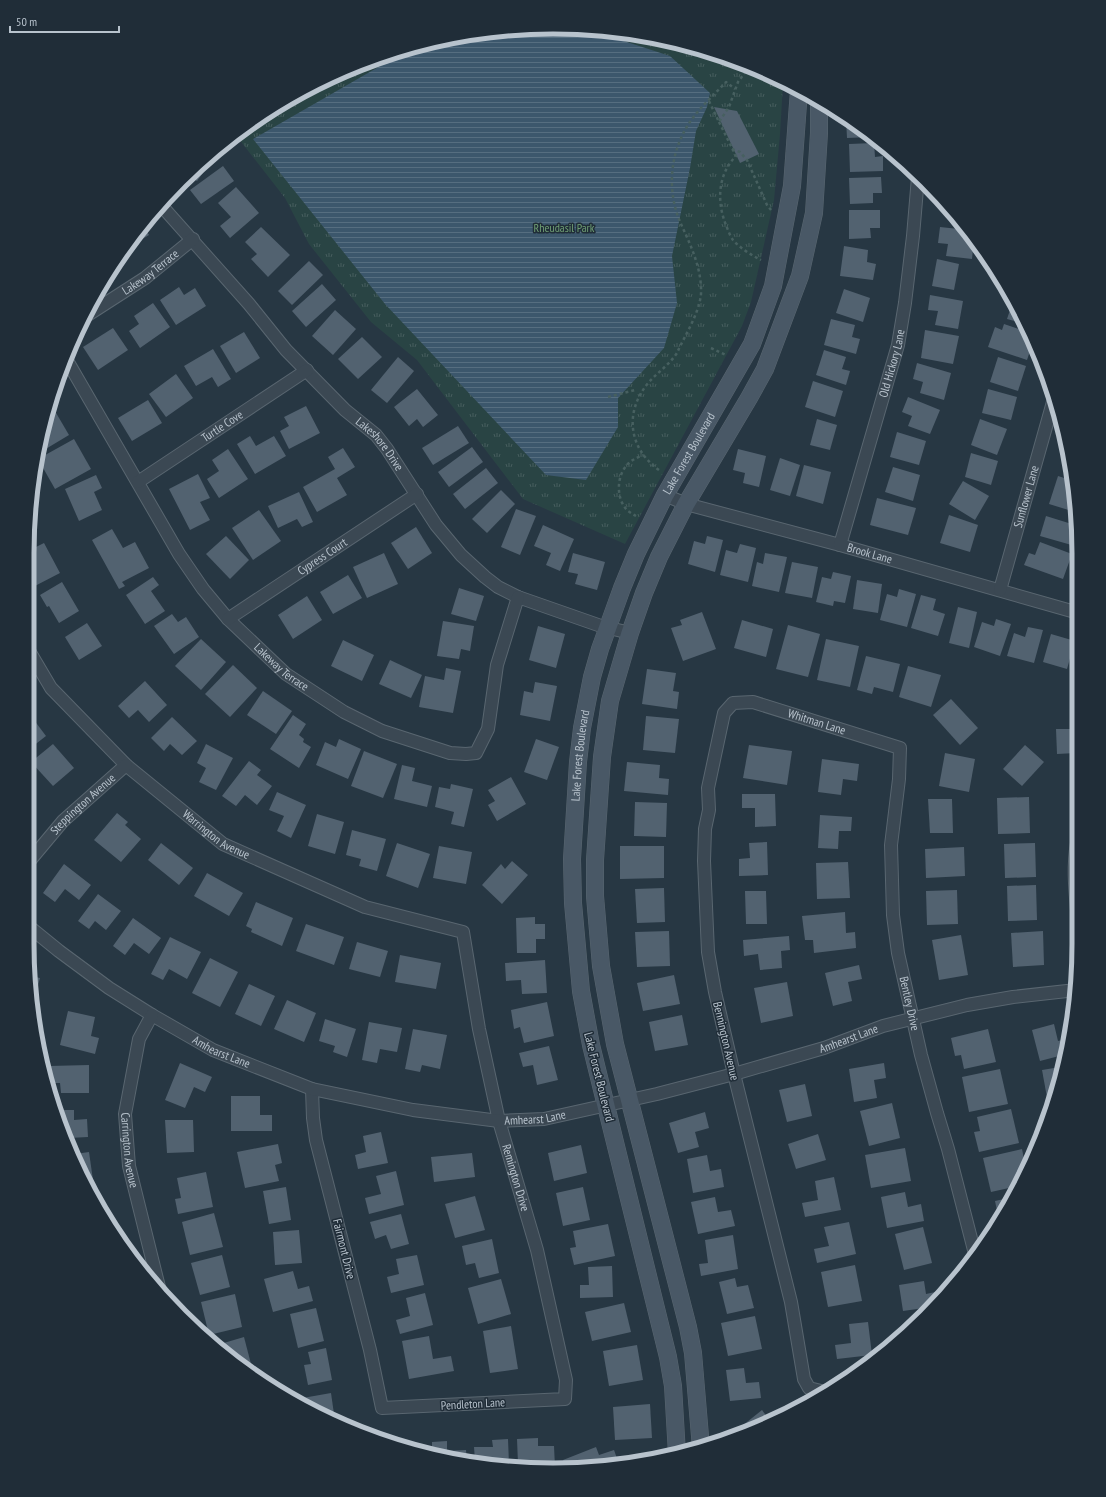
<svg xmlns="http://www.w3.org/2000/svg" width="1106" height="1497" viewBox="0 0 1106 1497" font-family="'PT Sans Narrow',sans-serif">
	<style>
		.park { fill: url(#park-tufts) }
		.water { fill: url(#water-rules) }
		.building { fill: #526270 }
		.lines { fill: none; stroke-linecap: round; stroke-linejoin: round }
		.street-casing { stroke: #596670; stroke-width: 14 }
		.secondary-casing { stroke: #596670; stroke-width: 18 }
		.path { stroke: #476060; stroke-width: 2.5; stroke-dasharray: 3 3; stroke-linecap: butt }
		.street { stroke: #3b4853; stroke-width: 12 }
		.secondary { stroke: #495866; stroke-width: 17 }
		.labels { text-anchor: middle; stroke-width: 3; stroke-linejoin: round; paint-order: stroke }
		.park-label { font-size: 12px; fill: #6f9e74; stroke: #202d38 }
		.street-label { font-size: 12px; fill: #b8c3cd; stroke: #202d38 }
		.rim { fill: none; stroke: #b8c3cd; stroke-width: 5 }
	</style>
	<defs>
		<pattern id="park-tufts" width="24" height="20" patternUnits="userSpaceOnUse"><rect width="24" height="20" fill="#294444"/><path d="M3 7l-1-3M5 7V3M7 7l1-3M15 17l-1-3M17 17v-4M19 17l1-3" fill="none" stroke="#465d5e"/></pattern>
		<pattern id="water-rules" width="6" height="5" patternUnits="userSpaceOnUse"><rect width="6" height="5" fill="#3c576c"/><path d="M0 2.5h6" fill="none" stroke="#566e80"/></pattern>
	</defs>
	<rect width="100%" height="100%" fill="#273743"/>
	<polygon class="park" points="519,28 622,32 722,55 783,83 780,134 774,200 751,302 742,326 625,544 523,499 417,360 371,322 309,244 285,198 235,134 321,81 417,45"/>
	<polygon class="water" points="544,29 593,31 670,56 710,93 707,107 696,131 690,168 672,256 677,303 664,348 618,398 618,427 586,480 546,475 385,304 253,139 415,46"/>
	<g class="building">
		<polygon points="714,107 737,111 759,154 740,163"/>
		<polygon points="846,119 853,124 872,137 847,138"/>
		<polygon points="874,143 875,157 883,156 883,171 850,172 849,144"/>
		<polygon points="213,154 215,156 197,181 189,176"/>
		<polygon points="223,166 234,181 201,204 190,190"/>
		<polygon points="881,177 882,193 873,193 873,203 850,204 849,178"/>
		<polygon points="236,187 259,213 230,238 220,226 231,217 218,203"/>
		<polygon points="849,210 880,210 880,228 870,228 871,238 849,239"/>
		<polygon points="143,225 149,235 124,250"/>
		<polygon points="261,227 290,255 268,277 251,259 257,254 245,242"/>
		<polygon points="940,227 968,230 974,239 972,259 946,256 948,244 938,243"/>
		<polygon points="844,246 868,250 867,262 876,264 873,280 840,276"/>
		<polygon points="937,259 959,264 954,290 932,286"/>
		<polygon points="309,261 323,275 292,305 278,291"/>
		<polygon points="322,284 336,300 306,327 292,311"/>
		<polygon points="179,287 184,295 195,288 206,306 176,325 160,300"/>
		<polygon points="844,289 870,298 863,322 836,313"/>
		<polygon points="930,295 963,301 958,329 935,325 938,311 928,310"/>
		<polygon points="153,303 170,327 140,348 129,331 139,324 134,316"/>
		<polygon points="1012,304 1017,313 1022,323 1007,319"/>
		<polygon points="335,310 356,329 333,355 312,336"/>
		<polygon points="831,319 855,325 852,337 860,339 856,354 824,345"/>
		<polygon points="1004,324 1028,332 1033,342 1027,360 988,347 995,327 1002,330"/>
		<polygon points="113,328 128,350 98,370 83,347"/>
		<polygon points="925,330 959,336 953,364 921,358"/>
		<polygon points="244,332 260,358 236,373 220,346"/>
		<polygon points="362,337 382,357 358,379 338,359"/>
		<polygon points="213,349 231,379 218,387 212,377 196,386 184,366"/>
		<polygon points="824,350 846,357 842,369 850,371 846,385 816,375"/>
		<polygon points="398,357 414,371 387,403 371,390"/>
		<polygon points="998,357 1026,366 1018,391 990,382"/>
		<polygon points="917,363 951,373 944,400 920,393 923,382 913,379"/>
		<polygon points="176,374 193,398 166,417 149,394"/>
		<polygon points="813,381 843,391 835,417 805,407"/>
		<polygon points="417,389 438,415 423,427 417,419 409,426 394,407"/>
		<polygon points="988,389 1017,397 1011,420 982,413"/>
		<polygon points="908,397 940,410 930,434 908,426 912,416 902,412"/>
		<polygon points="148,400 162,423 132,441 118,418"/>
		<polygon points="52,406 69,435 44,450 40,444 45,417 48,409"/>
		<polygon points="306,406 320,433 289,449 280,431 289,426 284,417"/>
		<polygon points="817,419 837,425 830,450 810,445"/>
		<polygon points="980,419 1007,429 997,455 971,445"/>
		<polygon points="458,426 469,443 433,465 422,448"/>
		<polygon points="897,432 926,441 919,465 890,457"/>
		<polygon points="250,436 256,446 274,436 286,456 255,474 237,444"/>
		<polygon points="74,439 91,469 55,489 38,459"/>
		<polygon points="472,447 483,462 449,487 438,472"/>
		<polygon points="343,448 355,467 337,478 347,495 317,512 303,487 335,469 328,457"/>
		<polygon points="228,449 248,479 219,498 207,479 219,471 212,460"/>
		<polygon points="738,449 766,456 759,487 743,483 745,473 733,470"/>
		<polygon points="971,453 998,461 991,485 965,477"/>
		<polygon points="1067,456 1071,472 1063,470"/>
		<polygon points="780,458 800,465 790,496 770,490"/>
		<polygon points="804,465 831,472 823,504 796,496"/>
		<polygon points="893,467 920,475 913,501 885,492"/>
		<polygon points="486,468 498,483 465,509 453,494"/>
		<polygon points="198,474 210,498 200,502 210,520 190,530 169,489"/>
		<polygon points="96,475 102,488 94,492 102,510 79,521 65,489"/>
		<polygon points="1058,476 1074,481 1075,512 1049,504"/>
		<polygon points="963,481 989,496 975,520 949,504"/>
		<polygon points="501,490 515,504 487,533 472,519"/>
		<polygon points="299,492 313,522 302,527 297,519 278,528 268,506"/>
		<polygon points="877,498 916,508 908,535 870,525"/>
		<polygon points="516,509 536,516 520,555 501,547"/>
		<polygon points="259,510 281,541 253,560 232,528"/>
		<polygon points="949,515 978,525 970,552 940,543"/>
		<polygon points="1046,516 1075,525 1075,546 1040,536"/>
		<polygon points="28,525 35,537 28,541"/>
		<polygon points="543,525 574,539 560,571 546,565 551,553 534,546"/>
		<polygon points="416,527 432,553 408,569 391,543"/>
		<polygon points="112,529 123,548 135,542 149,568 122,582 125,586 119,589 92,540"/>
		<polygon points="226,536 249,560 230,579 206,554"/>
		<polygon points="707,536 723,540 715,572 688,564 694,541 705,544"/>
		<polygon points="1040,542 1072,554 1063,579 1024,565 1029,553 1035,555"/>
		<polygon points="44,543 60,573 33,587 29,579 33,577 28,569 28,551"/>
		<polygon points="740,544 756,548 748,582 720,575 726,550 737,553"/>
		<polygon points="384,553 398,584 367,598 353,567"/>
		<polygon points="573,553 605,562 597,590 575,584 578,574 568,572"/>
		<polygon points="765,553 787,557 779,592 752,586 757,562 763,564"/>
		<polygon points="792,562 818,567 812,598 785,593"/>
		<polygon points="833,572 851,576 845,603 834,601 833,606 816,602 822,577 831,579"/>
		<polygon points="348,575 362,598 333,614 320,592"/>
		<polygon points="153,577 159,585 151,591 165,611 145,624 126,595"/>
		<polygon points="857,580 882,584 878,613 853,609"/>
		<polygon points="62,582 79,611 59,623 49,606 47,607 40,595"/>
		<polygon points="459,588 484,596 476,621 451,614"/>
		<polygon points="899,589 916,594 907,627 880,620 887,594 897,597"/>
		<polygon points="921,595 936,599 933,610 945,614 938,636 911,628"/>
		<polygon points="307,596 322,620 293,639 278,615"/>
		<polygon points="958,607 977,612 969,648 949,643"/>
		<polygon points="702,612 716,649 683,661 671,628 682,625 680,620"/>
		<polygon points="172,614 178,622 186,617 199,637 174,654 154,626"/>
		<polygon points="996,619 1011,624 1000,656 974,647 982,622 994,626"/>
		<polygon points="742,620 773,629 766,657 734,648"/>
		<polygon points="443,621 474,626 470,651 461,649 459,659 437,656"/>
		<polygon points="87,623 102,646 79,660 65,637"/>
		<polygon points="788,625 820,634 808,677 776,669"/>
		<polygon points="538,626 565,634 556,668 529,660"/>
		<polygon points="1028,627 1043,630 1034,663 1007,656 1014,633 1025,637"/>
		<polygon points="1051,634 1075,641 1067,669 1043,662"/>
		<polygon points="201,639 226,662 201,690 175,666"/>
		<polygon points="826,639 859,646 850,687 817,680"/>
		<polygon points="343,640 374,655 362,681 331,666"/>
		<polygon points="866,656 900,664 893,692 874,687 872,694 857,690"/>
		<polygon points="1075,659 1076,659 1076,676 1071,675"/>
		<polygon points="390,660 422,675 411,698 379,684"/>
		<polygon points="233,665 257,688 230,717 205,694"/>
		<polygon points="908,666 941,675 931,707 899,697"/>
		<polygon points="446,668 461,671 453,713 419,707 425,676 444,680"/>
		<polygon points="647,669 676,673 673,691 679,692 677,709 642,704"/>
		<polygon points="145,681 167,705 149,722 138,710 129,718 118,706"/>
		<polygon points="535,682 557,686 550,721 520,715 524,691 533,693"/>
		<polygon points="263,691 292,711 276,734 247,715"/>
		<polygon points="951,699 978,728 960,745 933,715"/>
		<polygon points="28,712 46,736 28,750"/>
		<polygon points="293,715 306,724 299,735 304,739 303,742 311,747 299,768 270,749"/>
		<polygon points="646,716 679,719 675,753 643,750"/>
		<polygon points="172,717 197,741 182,755 170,744 164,751 151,738"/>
		<polygon points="1056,729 1076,729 1076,753 1057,754"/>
		<polygon points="339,739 361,749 348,779 316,765 325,742 336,747"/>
		<polygon points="536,739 559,747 547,780 524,772"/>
		<polygon points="53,744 74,768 53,786 31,762"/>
		<polygon points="206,744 233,758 216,790 199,782 206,768 197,763"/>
		<polygon points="749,745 792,751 787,785 743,778"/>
		<polygon points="1025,745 1044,762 1022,786 1003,769"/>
		<polygon points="364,751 397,764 383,798 351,786"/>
		<polygon points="945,753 975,759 969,792 939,786"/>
		<polygon points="822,759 859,764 857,781 843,779 841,795 818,792"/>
		<polygon points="249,761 261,770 257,775 272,786 257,805 245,795 236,806 222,796"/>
		<polygon points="627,762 660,765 659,778 669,779 668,795 624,791"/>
		<polygon points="402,765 415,768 412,781 432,786 427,807 394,799"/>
		<polygon points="511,777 526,804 497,821 488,805 495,801 488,790"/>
		<polygon points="451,784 473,789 464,827 451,824 454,812 435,807 439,787 450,789"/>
		<polygon points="277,792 306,805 291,838 277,831 284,816 269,810"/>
		<polygon points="742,794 775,794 776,826 755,827 755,808 742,808"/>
		<polygon points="1029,797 1030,833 998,834 997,798"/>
		<polygon points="928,799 952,799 953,833 930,833"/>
		<polygon points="635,802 667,803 666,837 634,836"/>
		<polygon points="117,813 128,822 125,825 141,839 121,862 94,840"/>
		<polygon points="317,814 344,822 335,854 308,846"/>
		<polygon points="820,815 852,817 851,831 839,831 838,849 818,848"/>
		<polygon points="352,830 386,839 377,871 359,866 361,859 346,855"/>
		<polygon points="767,842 768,875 739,876 739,859 750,858 749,843"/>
		<polygon points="161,843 193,868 179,885 148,860"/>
		<polygon points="397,843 430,854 418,888 386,876"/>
		<polygon points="1035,843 1036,877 1005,878 1004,844"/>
		<polygon points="439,846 472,852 466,884 433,878"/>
		<polygon points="620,846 664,846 664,878 620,879"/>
		<polygon points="964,847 965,876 926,878 925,849"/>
		<polygon points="512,861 528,875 502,904 482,885 501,864 505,869"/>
		<polygon points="848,862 850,898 817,899 816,863"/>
		<polygon points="64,864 91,885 79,900 65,889 55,902 43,893"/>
		<polygon points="207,873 243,893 229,916 194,896"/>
		<polygon points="1036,885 1037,920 1008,921 1007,886"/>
		<polygon points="664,888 665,922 637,923 635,889"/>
		<polygon points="957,890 958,924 927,925 926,891"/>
		<polygon points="745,891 766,891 767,924 746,924"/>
		<polygon points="98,894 121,911 106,930 95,921 89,929 78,921"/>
		<polygon points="256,902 293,918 282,946 251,932 252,929 246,926"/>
		<polygon points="845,912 846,933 855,932 856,948 814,953 813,940 805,940 802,916"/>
		<polygon points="535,917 535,924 545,924 545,939 536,939 536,953 517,953 516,918"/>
		<polygon points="133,918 161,938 149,954 134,943 125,955 113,946"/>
		<polygon points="306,924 344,937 334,965 296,951"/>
		<polygon points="669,931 670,966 637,967 635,932"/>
		<polygon points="1043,931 1044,965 1013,967 1011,933"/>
		<polygon points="961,935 968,975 939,980 932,940"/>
		<polygon points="789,936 790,950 781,951 782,968 760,970 758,954 744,956 743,940"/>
		<polygon points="170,937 201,952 187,979 169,969 163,980 151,974"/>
		<polygon points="357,942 388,951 380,977 349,969"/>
		<polygon points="400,955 441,963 436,989 395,982"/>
		<polygon points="210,958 238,972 220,1007 192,993"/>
		<polygon points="545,960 547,993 522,994 521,980 506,981 505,963"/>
		<polygon points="859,965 862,979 848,982 852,1001 833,1006 825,973"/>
		<polygon points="674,975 680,1004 643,1011 637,983"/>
		<polygon points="31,976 40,978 36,993 33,992"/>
		<polygon points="787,982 793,1016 761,1023 754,988"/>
		<polygon points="249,984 275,996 261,1026 235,1014"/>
		<polygon points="287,1000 316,1013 304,1042 274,1029"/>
		<polygon points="547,1002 554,1036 524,1043 520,1027 514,1029 511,1010"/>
		<polygon points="68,1011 95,1017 91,1036 99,1038 95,1054 60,1045"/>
		<polygon points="682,1015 688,1045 655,1051 649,1022"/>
		<polygon points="325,1019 356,1029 347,1057 333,1052 335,1046 319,1041"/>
		<polygon points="369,1022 402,1028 397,1052 380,1049 377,1063 362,1060"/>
		<polygon points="1054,1024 1058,1041 1066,1039 1063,1055 1040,1061 1032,1030"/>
		<polygon points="413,1029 447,1035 440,1069 422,1065 420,1072 405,1069"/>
		<polygon points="988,1029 996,1062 964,1069 961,1055 955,1056 951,1038"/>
		<polygon points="549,1046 558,1080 537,1085 533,1065 523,1067 519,1053"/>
		<polygon points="180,1063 212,1077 205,1092 194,1087 185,1108 165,1100"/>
		<polygon points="884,1063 886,1078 874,1080 877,1098 854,1102 849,1069"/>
		<polygon points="89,1065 89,1093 61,1093 60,1083 49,1083 49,1066"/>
		<polygon points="1060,1067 1053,1102 1048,1103 1042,1070"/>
		<polygon points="1000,1069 1008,1104 969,1112 962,1077"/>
		<polygon points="805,1084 812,1116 787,1122 779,1090"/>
		<polygon points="231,1096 260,1096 260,1115 272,1115 272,1131 231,1131"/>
		<polygon points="892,1103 900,1138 869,1146 860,1111"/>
		<polygon points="1011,1109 1019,1143 979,1152 974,1132 980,1131 977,1117"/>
		<polygon points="57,1110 74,1110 74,1120 87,1119 88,1137 69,1138"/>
		<polygon points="705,1112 709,1128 695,1132 699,1147 678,1153 669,1123"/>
		<polygon points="165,1120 193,1120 194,1152 167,1153"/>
		<polygon points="381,1132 388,1163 358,1169 355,1155 366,1152 363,1136"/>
		<polygon points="818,1134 826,1160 796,1169 788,1144"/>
		<polygon points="278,1144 282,1163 275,1165 279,1181 245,1188 237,1152"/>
		<polygon points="581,1145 587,1173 554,1181 548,1153"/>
		<polygon points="905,1148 911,1181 871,1188 865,1155"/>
		<polygon points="1022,1149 1026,1169 1018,1186 991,1192 983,1158"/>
		<polygon points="89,1152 93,1180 87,1181 75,1154"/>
		<polygon points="472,1153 475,1177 434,1182 431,1157"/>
		<polygon points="707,1155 710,1171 721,1169 724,1187 693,1193 687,1159"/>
		<polygon points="396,1171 404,1205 369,1214 365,1198 381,1194 376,1176"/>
		<polygon points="206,1172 213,1207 178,1214 175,1199 181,1198 177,1178"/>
		<polygon points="834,1177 841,1210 805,1217 802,1203 818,1200 815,1181"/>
		<polygon points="96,1186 102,1212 98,1207 89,1187"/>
		<polygon points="286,1187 291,1220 269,1224 263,1191"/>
		<polygon points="583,1187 590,1220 563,1226 556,1193"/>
		<polygon points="905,1192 908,1207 921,1204 924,1221 887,1228 881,1197"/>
		<polygon points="475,1196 485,1230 455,1238 445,1204"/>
		<polygon points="715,1197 718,1212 731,1210 735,1226 698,1234 691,1202"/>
		<polygon points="1013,1197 1009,1207 999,1220 995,1201"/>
		<polygon points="214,1213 223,1247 190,1255 182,1222"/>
		<polygon points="401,1214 409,1244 391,1249 386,1235 375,1239 370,1222"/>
		<polygon points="849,1222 856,1254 817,1263 814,1249 829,1246 824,1227"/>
		<polygon points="608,1224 615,1256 574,1265 570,1248 576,1247 573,1231"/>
		<polygon points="923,1227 932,1263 904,1270 895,1234"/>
		<polygon points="299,1230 302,1263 275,1265 273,1232"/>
		<polygon points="733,1235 738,1269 701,1276 699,1264 708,1263 705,1240"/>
		<polygon points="492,1239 499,1273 479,1278 475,1263 466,1265 462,1246"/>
		<polygon points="222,1255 230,1287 200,1295 191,1263"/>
		<polygon points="417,1255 424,1285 391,1293 387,1277 399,1274 396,1259"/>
		<polygon points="855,1265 862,1301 828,1307 821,1272"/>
		<polygon points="612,1266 613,1297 580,1298 580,1285 589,1285 588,1267"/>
		<polygon points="293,1271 298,1289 309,1286 313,1301 273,1312 264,1279"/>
		<polygon points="735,1278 737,1287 748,1285 754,1308 727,1314 719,1282"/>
		<polygon points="501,1279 511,1314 478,1324 468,1288"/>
		<polygon points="924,1281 926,1294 940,1291 941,1298 931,1307 903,1311 899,1285"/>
		<polygon points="425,1293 433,1325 400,1334 396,1320 410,1316 406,1298"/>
		<polygon points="235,1294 242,1327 209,1335 201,1302"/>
		<polygon points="624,1303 631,1332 592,1341 585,1312"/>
		<polygon points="316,1308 324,1341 298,1348 290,1314"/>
		<polygon points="755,1316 762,1349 728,1356 721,1323"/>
		<polygon points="868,1322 872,1355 837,1359 835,1345 851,1343 849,1324"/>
		<polygon points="511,1326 518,1369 490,1373 483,1331"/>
		<polygon points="429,1336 433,1359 451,1356 454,1371 409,1379 402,1341"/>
		<polygon points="244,1337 251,1364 243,1367 217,1345"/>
		<polygon points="637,1345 643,1380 609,1386 603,1351"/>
		<polygon points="326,1348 332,1380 308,1385 304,1365 311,1364 308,1352"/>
		<polygon points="744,1368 746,1383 759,1382 761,1398 730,1401 726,1370"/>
		<polygon points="266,1374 269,1386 255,1376"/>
		<polygon points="331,1393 335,1421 320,1416 297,1402 297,1399"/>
		<polygon points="650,1404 652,1438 615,1440 613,1407"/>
		<polygon points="762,1410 770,1421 754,1430 735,1437 732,1434"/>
		<polygon points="538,1438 538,1446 554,1446 555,1467 518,1464 517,1439"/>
		<polygon points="508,1439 509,1464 475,1461 474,1447 493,1447 492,1440"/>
		<polygon points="447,1441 447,1451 466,1450 467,1461 450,1460 432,1454 432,1442"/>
		<polygon points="596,1447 599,1455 614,1450 619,1464 588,1469 566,1467 563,1460"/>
	</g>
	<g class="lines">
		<defs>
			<g id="street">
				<path id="s1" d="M160,204L249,304L286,350L345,410L376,435L387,449L436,525L461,555L485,577L498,587L518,597L601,626L630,633"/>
				<path id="s2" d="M86,316L145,278L193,239"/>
				<path id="s3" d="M65,357L179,554L203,589L228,619L286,674L344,712L382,731L450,753L466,754L476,753L488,729L497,665L518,597"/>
				<path id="s4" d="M138,482L307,370"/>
				<path id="s5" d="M665,495L686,504L840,545L1075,612"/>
				<path id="s6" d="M840,545L898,345L905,303L913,236L918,177"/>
				<path id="s7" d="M1000,590L1053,402"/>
				<path id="s8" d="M228,619L417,494"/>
				<path id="s9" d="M28,649L51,688L126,765L223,844L365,907L463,932L479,1029L499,1121L537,1250L566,1380L565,1399L382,1408L370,1350L316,1140L313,1118L312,1089"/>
				<path d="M1077,843C1073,866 1075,887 1077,910"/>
				<path id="s10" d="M27,864L63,821L126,765"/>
				<path id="s11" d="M27,925L59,951L109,988L152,1015L213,1050L312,1089L413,1110L499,1121L544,1119L657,1094L734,1074L824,1048L883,1026L967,1005L1013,997L1076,990"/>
				<path id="s12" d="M152,1015L139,1039L125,1114L129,1166L159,1287"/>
				<path id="s13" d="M821,1391L809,1388L804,1379L791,1302L734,1074L715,992L708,952L704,861L705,829L709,810L708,788L724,713L733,703L753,702L900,748L899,779L891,845L893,915L898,953L921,1055L937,1113L948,1149L975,1254"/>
			</g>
			<g id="secondary">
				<polyline points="701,1448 693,1353 688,1327 615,1044 601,966 595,896 595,860 602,757 610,701 630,633 644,593 659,557 686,504 749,398 765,369 800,276 814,213 819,133 819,100"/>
				<path id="s14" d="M677,1454L673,1386L668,1357L591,1045L581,991L573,903L572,859L578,762L582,728L592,677L600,649L622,588L636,554L665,495L752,344L773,286L792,186L799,90"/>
			</g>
		</defs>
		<use href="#street" class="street-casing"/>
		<use href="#secondary" class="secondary-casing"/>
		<g class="path">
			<polyline points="709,101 719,122 729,107 738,82 749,67"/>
			<path d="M719,122L736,156C717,175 717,203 726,225C728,230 730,236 733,240C740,248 751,255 761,260"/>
			<polyline points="732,149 740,152 747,160 767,205 771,210"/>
			<polyline points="711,348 726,355"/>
			<polyline points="608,397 635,390"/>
			<path d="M659,470C628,448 624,411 649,382C658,372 669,365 677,353C685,335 699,314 701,294C702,269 691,246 681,224C667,193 669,155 688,125C698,109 713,96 726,82L735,89"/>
			<path d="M636,516C634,515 631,513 628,511C616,500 616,477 627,465C631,460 637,458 643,455"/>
		</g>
		<use href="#street" class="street"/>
		<use href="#secondary" class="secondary"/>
	</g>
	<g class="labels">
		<g class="park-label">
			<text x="564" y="232">Rheudasil Park</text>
		</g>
		<g class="street-label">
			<text dy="4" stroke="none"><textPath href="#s2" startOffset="78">Lakeway Terrace</textPath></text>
			<text dy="4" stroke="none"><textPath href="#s6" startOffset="189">Old Hickory Lane</textPath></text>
			<text dy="4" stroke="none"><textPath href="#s4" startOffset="101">Turtle Cove</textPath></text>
			<text dy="4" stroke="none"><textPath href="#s1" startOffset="326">Lakeshore Drive</textPath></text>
			<text dy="4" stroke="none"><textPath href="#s14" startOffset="1034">Lake Forest Boulevard</textPath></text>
			<text dy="4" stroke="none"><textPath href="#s7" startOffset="97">Sunflower Lane</textPath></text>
			<text dy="4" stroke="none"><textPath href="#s5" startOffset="213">Brook Lane</textPath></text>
			<text dy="4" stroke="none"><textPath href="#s8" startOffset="113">Cypress Court</textPath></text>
			<text dy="4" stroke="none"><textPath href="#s3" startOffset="381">Lakeway Terrace</textPath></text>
			<text dy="4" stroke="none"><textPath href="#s13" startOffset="802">Whitman Lane</textPath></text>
			<text dy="4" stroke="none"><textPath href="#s14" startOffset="710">Lake Forest Boulevard</textPath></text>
			<text dy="4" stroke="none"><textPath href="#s10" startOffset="82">Steppington Avenue</textPath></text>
			<text dy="4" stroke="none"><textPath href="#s9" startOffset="267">Warrington Avenue</textPath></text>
			<text dy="4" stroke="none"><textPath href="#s13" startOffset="1147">Bentley Drive</textPath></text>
			<text dy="4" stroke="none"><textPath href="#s11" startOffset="881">Amhearst Lane</textPath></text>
			<text transform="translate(726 1041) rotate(77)" y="4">Bennington Avenue</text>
			<text dy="4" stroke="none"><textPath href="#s11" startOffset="233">Amhearst Lane</textPath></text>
			<text transform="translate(599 1077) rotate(76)" y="4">Lake Forest Boulevard</text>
			<text dy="4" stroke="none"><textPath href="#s11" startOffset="557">Amhearst Lane</textPath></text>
			<text dy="4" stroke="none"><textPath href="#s12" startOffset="140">Carrington Avenue</textPath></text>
			<text dy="4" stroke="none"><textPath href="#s9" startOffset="786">Remington Drive</textPath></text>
			<text transform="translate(344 1249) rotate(76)" y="4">Fairmont Drive</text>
			<text transform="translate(473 1404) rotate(-3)" y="4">Pendleton Lane</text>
		</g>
	</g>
	<path d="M0 0H1106V1497H0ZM553 34H553A519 519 0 0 1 1072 553V944A519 519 0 0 1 553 1463H553A519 519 0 0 1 34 944V553A519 519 0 0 1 553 34Z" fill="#202d38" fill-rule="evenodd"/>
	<path class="rim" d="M553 34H553A519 519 0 0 1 1072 553V944A519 519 0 0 1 553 1463H553A519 519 0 0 1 34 944V553A519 519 0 0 1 553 34Z"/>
	<path d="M10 26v6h109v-6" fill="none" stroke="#b8c3cd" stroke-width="2"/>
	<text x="16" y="26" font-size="12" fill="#b8c3cd" stroke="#202d38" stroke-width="3" paint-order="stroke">50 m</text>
</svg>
